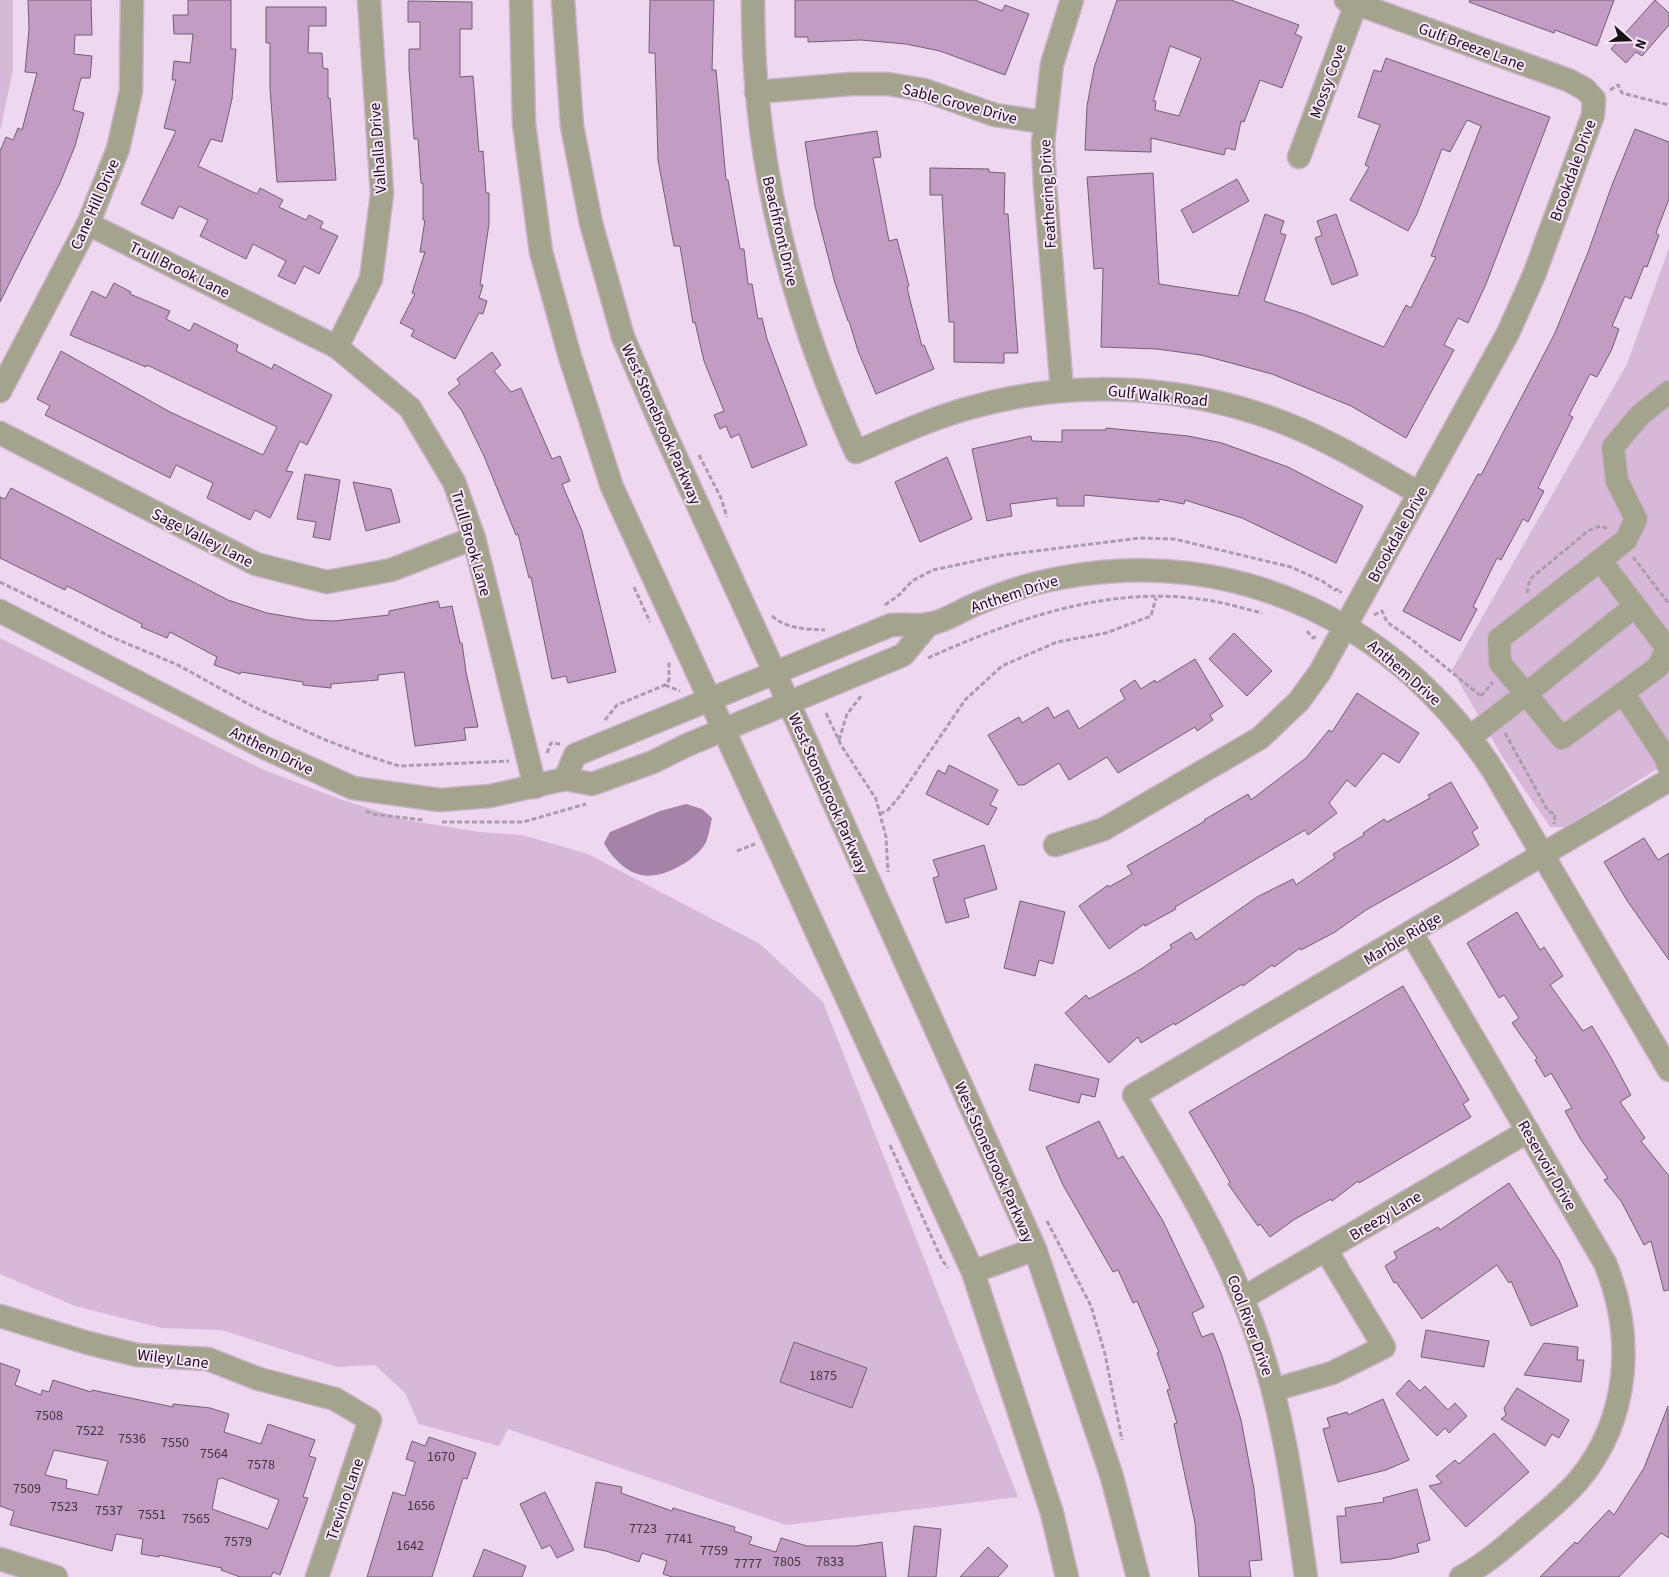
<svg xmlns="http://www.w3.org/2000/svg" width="1669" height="1577" viewBox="0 0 1669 1577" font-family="'Source Sans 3',sans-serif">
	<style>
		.green { fill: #d7b8d9 }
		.water { fill: #a582a7 }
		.building { fill: #c19cc3; stroke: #735f74; fill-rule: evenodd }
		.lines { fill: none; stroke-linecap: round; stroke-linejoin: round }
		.minor-casing { stroke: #c8b3c8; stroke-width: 25 }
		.path { stroke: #ac9aad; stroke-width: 3; stroke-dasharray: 5 2.5; stroke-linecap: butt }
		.minor { stroke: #a4a38d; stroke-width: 22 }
		.labels { text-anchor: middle; stroke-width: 4; stroke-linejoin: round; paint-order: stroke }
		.number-label { font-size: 14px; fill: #433444 }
		.street-label { font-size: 16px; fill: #191119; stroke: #fbe4fc }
	</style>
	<rect width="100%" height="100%" fill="#eed7ef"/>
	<g class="green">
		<polygon points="0,0 13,0 13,70 0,131"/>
		<polygon points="1669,248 1669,761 1566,827 1550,827 1503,758 1452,670 1627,364"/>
		<polygon points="0,638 264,770 340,799 406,820 480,832 522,835 588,854 760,944 823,1002 1018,1497 786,1525 508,1429 499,1446 419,1424 405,1393 375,1365 337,1367 222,1330 162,1328 75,1306 0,1274"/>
	</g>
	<path class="water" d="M686,804L702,809L712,818C710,826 709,837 705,844C695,861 661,880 641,875C624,871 611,856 604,843L610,832L660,811Z"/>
	<g class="building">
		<polygon points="28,0 91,0 92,35 75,35 74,54 92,56 90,78 81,78 73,110 84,113 75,146 60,183 0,302 0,151 6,137 13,140 18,128 22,130 37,73 25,72 29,29"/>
		<polygon points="188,0 231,0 231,49 236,49 232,99 222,142 211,139 198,166 257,194 260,188 283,200 279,207 306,220 309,215 323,222 320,228 338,236 319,274 304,266 295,284 278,276 286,261 253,244 246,259 200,236 208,220 179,206 173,219 141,204 176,131 164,128 176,80 172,80 174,61 190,63 193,34 174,34 173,15 188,15"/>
		<polygon points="650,0 714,0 712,70 716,70 726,180 728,180 740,249 744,249 748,284 752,284 758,319 762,318 767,339 807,445 752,468 739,434 731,438 726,426 720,429 714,415 724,411 704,361 695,322 693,323 680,246 674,246 658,160 655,53 649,53"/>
		<polygon points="795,0 975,0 1002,11 1005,5 1029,14 1005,75 940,51 906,44 861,40 808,42 808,37 795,37"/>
		<path d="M1117,0H1231L1299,25L1295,34L1302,37L1282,88L1260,80L1244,122L1241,121L1235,150L1226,148L1224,155L1151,138V152L1085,150L1087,106L1094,68ZM1170,46L1201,58L1179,116L1155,110L1156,101H1153Z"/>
		<polygon points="1470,0 1614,0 1597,46 1555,30 1554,33 1469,2"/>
		<polygon points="1655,0 1669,13 1669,25 1642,56 1636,52 1626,63 1611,49"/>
		<polygon points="408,1 472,2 472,29 460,29 460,77 473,76 479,152 483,151 486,193 489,193 489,224 480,285 483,285 479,298 487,301 483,314 479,313 455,359 411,336 414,330 400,323 415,294 412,293 425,252 420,252 425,220 423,220 423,183 421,183 418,139 414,139 409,68 409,49 420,49 420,22 408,22"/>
		<polygon points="266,7 326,7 326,26 309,26 308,53 322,53 323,68 328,69 328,98 330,98 336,180 277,182 270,88 270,43 266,43"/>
		<polygon points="1386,58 1550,117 1486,284 1468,323 1458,318 1444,345 1454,350 1406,438 1351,406 1272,374 1201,355 1157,349 1101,347 1103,268 1094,269 1087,177 1153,173 1159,284 1238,296 1265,214 1284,221 1280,233 1286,235 1264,301 1304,314 1384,347 1406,305 1411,308 1436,257 1431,256 1481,126 1467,120 1450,152 1442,149 1417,214 1408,231 1350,200 1369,167 1365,165 1380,125 1358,117 1374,70 1381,72"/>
		<polygon points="1635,129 1669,142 1669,199 1656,233 1659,235 1647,267 1644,266 1631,299 1625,296 1612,326 1619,329 1612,349 1597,377 1590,374 1569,415 1573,417 1538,488 1544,491 1528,522 1523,519 1501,560 1497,558 1473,607 1477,609 1460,641 1403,611 1478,474 1481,475 1555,333 1587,255 1612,185"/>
		<polygon points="877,131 881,157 873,158 889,241 897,239 909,286 907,287 910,300 922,346 924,345 934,369 876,394 858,351 849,321 848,321 835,283 815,206 805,142"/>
		<polygon points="930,168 989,169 989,172 1005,173 1004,214 1008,214 1018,353 1004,353 1004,363 954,362 954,322 949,322 942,195 930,195"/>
		<polygon points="1237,179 1249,201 1193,233 1181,210"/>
		<polygon points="1336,214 1358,275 1332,285 1315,238 1322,235 1317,221"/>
		<polygon points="114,283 131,292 130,294 170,311 166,319 190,331 194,323 238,345 236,351 272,369 274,364 332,395 307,445 300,441 286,471 293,472 270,518 255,510 250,520 207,498 213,483 176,465 170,478 45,415 50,406 37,399 61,351 170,412 263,455 277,427 147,365 146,367 70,335 92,291 106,298"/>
		<polygon points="492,352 501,365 494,371 511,392 521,388 552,459 560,456 570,481 562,484 582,531 616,672 568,683 566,676 552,679 531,577 529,578 518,534 516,535 484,456 462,411 448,393 460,384 457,379"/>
		<polygon points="1106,428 1188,436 1222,443 1288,467 1363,506 1336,563 1242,518 1185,500 1184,504 1159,499 1159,502 1084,495 1084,506 1057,506 1057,498 1010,504 1012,516 987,521 972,449 1031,436 1032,441 1062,442 1062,430 1106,430"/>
		<polygon points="947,457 972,519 920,542 895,482"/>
		<polygon points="305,474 340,480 330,540 313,537 316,522 297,519"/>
		<polygon points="353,482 391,489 400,522 366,531"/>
		<polygon points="11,488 228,600 267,613 308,620 334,621 389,615 389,611 438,601 440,608 452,606 460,643 462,643 466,672 478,727 464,728 466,740 415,746 404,672 378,675 378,680 331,684 331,688 303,685 303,682 241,672 240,674 214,665 217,657 170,632 167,638 141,627 142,624 67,586 65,590 0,558 0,497 5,499"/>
		<polygon points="1234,633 1272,671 1247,696 1209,659"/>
		<polygon points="1195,659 1223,706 1210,715 1213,720 1197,731 1195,727 1118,773 1107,757 1069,780 1059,763 1024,785 1018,785 988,735 1019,717 1022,723 1048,707 1054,718 1068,710 1079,729 1125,699 1120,690 1135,680 1141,689 1155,680 1156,683"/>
		<polygon points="1357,693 1419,733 1399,763 1383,753 1355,787 1347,780 1329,803 1337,813 1308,835 1305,830 1175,907 1176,909 1145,926 1144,924 1109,949 1079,906 1108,885 1109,887 1132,874 1127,866 1205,821 1204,820 1248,794 1251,800 1306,758 1329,730 1332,732"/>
		<polygon points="949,765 998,790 990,805 997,808 988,825 926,794 938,770 945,774"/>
		<polygon points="1451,782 1478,828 1472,832 1479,845 1453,861 1366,910 1335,932 1301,950 1300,948 1274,967 1272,965 1243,986 1242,984 1175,1025 1174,1023 1141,1043 1138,1037 1109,1063 1065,1013 1086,995 1089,999 1141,969 1172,948 1170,945 1191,932 1196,940 1257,897 1293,879 1296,885 1335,858 1333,854 1364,835 1363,833 1384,819 1387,822 1430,798 1428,795"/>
		<polygon points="1644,838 1658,860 1669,853 1669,960 1628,902 1604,862"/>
		<polygon points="984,845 997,889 964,899 969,917 946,923 933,878 939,876 933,860"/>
		<polygon points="1020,901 1065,912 1053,964 1039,960 1035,976 1004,968"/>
		<polygon points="1517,912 1540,950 1544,947 1563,976 1550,985 1583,1031 1592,1026 1610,1056 1631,1095 1620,1102 1645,1138 1641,1141 1669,1176 1669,1290 1664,1291 1651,1241 1644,1245 1621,1201 1604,1180 1608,1178 1581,1140 1565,1111 1572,1108 1551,1073 1545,1077 1535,1060 1537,1058 1512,1023 1519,1018 1504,995 1499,998 1467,943"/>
		<polygon points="1403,986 1469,1100 1463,1104 1471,1117 1359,1183 1358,1181 1332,1201 1331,1199 1295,1219 1270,1237 1260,1224 1258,1226 1228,1184 1230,1182 1189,1112"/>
		<polygon points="1035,1064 1099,1079 1095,1097 1081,1094 1079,1103 1029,1090"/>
		<polygon points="1099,1121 1118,1159 1123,1156 1163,1221 1204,1307 1192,1313 1202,1337 1213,1333 1222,1356 1241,1420 1254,1489 1262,1560 1249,1561 1251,1577 1199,1577 1195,1523 1174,1424 1177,1423 1167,1390 1170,1389 1157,1353 1159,1352 1137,1301 1133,1303 1118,1270 1113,1272 1063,1185 1046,1147"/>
		<polygon points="1509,1183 1559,1260 1578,1306 1531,1326 1511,1281 1509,1283 1497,1265 1422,1319 1396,1282 1394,1283 1385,1266 1397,1258 1394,1252 1438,1227 1440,1230"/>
		<polygon points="1426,1330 1489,1341 1484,1367 1421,1357"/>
		<polygon points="794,1342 867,1368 852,1408 780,1382"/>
		<polygon points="1544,1343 1578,1347 1577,1360 1584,1360 1581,1382 1524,1375"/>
		<path d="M0,1363L20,1370L15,1385L41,1395L42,1390L49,1392L53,1380L91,1392L92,1390L173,1407V1404L210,1408L229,1414L224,1432L261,1444L268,1424L315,1440L309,1456L316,1458L303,1497L308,1498L280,1575L273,1572L271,1577H240L221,1570L222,1568L159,1555V1557L141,1554L143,1539L116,1534L112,1551L10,1525L14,1511L0,1506ZM54,1450L108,1461L98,1495L66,1488L67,1480L45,1475ZM222,1478L279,1500L268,1529L212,1509L218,1479Z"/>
		<polygon points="1409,1380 1420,1391 1425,1386 1448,1410 1455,1403 1467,1416 1449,1433 1445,1428 1437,1436 1396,1394"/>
		<polygon points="1517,1388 1569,1420 1559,1438 1552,1434 1545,1446 1501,1419 1506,1415 1504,1408"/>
		<polygon points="1383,1399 1409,1460 1386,1470 1338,1482 1323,1429 1330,1427 1327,1418 1347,1412 1348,1415"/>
		<polygon points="1668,1406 1669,1538 1661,1533 1619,1577 1540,1577 1575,1542 1577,1544 1609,1510 1614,1515 1644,1468"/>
		<polygon points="1494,1433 1529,1472 1466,1527 1429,1486 1442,1483 1436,1476 1455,1460 1459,1464"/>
		<polygon points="429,1437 476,1453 467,1479 463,1478 432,1577 367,1577 393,1492 405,1496 415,1462 406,1459 412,1441 425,1446"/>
		<polygon points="596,1482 622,1487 621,1493 672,1511 673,1508 735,1527 734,1531 752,1537 749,1544 776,1552 781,1538 807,1546 856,1546 882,1542 886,1577 672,1577 663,1574 667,1561 642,1553 639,1562 606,1551 584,1547"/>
		<polygon points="1417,1489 1430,1540 1417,1544 1419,1552 1391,1559 1341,1563 1337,1516 1346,1516 1345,1508 1384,1502 1383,1498"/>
		<polygon points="545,1492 574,1550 557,1558 550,1545 542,1549 520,1504"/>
		<polygon points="914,1526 941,1529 936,1577 908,1577"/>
		<polygon points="988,1547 1008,1566 998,1577 960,1577"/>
		<polygon points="484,1549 526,1566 522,1577 473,1577"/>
	</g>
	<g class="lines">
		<defs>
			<g id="minor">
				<polyline points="521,0 524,124 541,252 570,357 612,487 973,1272 1052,1513 1067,1577"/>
				<polyline points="563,0 572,126 591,223 623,337 663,429 801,730 1035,1249 1112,1477 1138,1577"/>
				<path d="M753,0C752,158 791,309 856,452C893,436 930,419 969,408C1075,378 1190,384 1292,426C1336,444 1378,470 1419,493"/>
				<polyline points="756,92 851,84 888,84 924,90 995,115 1044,122"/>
				<polyline points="1299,157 1356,4"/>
				<polyline points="88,224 337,347 410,408 454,482 474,538 535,787"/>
				<polyline points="337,347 371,279 382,194 369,0"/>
				<polyline points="1062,390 1045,186 1043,143 1052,64 1072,0"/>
				<polyline points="0,391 88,224 118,149 131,91 132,0"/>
				<polyline points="0,433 256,564 327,582 391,570 474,538"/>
				<polyline points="1600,560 1667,648 1658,667 1562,738 1526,694 1635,606"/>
				<polyline points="0,611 265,748 353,788 440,800 490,796 565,779 592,784 653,762 687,745 903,655 929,624"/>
				<polyline points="1623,693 1664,755 1669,767"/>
				<polyline points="1470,737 1526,694 1500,663 1499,639 1626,540 1636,519 1617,481 1613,447 1640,415 1669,392"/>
				<path d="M565,779L575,755L891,625C903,624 917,626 929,624C944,622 960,611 974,605C1002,593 1031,583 1060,578C1236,544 1399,624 1494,772L1669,1070"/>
				<polyline points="1055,845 1104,829 1260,738 1299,701 1320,672 1508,333 1534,275 1593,115 1594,99 1585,89 1568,80 1346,0"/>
				<path d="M1411,932L1605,1263C1635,1336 1630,1419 1578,1481C1563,1498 1545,1513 1528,1527C1507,1545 1486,1564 1461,1577"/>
				<polyline points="973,1272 1035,1249"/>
				<polyline points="1243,1298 1528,1131"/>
				<polyline points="0,1316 88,1343 137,1355 208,1359 259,1379 335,1399 370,1420 317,1577"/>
				<polyline points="1273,1390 1332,1373 1384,1347 1326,1250"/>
				<polyline points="0,1559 56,1577"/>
				<path d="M1306,1577C1294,1493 1283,1409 1254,1328C1224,1245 1179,1171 1134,1095L1669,780"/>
			</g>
		</defs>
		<use href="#minor" class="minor-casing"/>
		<g class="path">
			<polyline points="1610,90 1618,85 1622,93 1669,105"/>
			<polyline points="699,455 721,498 727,517"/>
			<polyline points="1633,557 1669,604"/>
			<polyline points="0,582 109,636 178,665 252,706 323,739 365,755 399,766 509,761"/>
			<polyline points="634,587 650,622"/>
			<polyline points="1527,593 1530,579 1588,531 1600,526 1609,529"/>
			<polyline points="885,605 899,595 912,581 933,570 1003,555 1140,538 1174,539 1291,567 1322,581 1335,590 1339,589 1341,593"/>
			<polyline points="1374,615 1382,611 1387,622 1411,639 1482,697"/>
			<path d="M772,616C787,629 805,629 825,630"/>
			<polyline points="1307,631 1313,638 1317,636"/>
			<path d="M928,658C1013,620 1105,586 1199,599C1220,601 1241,608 1262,613"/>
			<polyline points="665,685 680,691"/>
			<polyline points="1481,696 1493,682"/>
			<polyline points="826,713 841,745 876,799 886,837 888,872"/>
			<polyline points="605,720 617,705 665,685 669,680 669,661"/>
			<polyline points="1505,733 1548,811 1555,814 1554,824"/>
			<polyline points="839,740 847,714 862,695"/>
			<polyline points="547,753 551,743 560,744"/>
			<polyline points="366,811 372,814 423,820"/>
			<polyline points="880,814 888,810 900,796 965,700 1002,666 1057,642 1106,633 1151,616 1156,598"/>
			<polyline points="442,822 523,822 586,804"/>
			<polyline points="737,851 755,844"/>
			<polyline points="890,1145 942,1260 948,1268"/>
			<polyline points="1047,1221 1091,1306 1105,1354 1122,1440"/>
		</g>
		<use href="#minor" class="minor"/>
	</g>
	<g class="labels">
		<g class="number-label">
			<text x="823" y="1380">1875</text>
			<text x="49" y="1420">7508</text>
			<text x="90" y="1435">7522</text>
			<text x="132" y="1443">7536</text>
			<text x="175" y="1447">7550</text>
			<text x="214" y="1458">7564</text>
			<text x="441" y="1461">1670</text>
			<text x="261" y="1469">7578</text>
			<text x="27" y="1493">7509</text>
			<text x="421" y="1510">1656</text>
			<text x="64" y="1511">7523</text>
			<text x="109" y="1515">7537</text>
			<text x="152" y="1519">7551</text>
			<text x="196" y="1523">7565</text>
			<text x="643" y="1533">7723</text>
			<text x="679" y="1543">7741</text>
			<text x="238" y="1546">7579</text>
			<text x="410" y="1550">1642</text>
			<text x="714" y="1555">7759</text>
			<text x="787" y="1566">7805</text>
			<text x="830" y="1566">7833</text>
			<text x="748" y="1568">7777</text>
		</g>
		<g class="street-label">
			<text transform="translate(1472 46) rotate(20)" y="6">Gulf Breeze Lane</text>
			<text transform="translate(1327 81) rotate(-70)" y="6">Mossy Cove</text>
			<text transform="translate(960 103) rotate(15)" y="6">Sable Grove Drive</text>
			<text transform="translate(377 148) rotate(-94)" y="6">Valhalla Drive</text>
			<text transform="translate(1572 170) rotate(-70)" y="6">Brookdale Drive</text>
			<text transform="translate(1047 194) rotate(-93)" y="6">Feathering Drive</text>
			<text transform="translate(94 204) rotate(-66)" y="6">Cane Hill Drive</text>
			<text transform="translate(781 231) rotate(77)" y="6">Beachfront Drive</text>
			<text transform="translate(180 269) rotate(26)" y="6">Trull Brook Lane</text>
			<text transform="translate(1158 395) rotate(6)" y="6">Gulf Walk Road</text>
			<text transform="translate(662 424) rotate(66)" y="6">West Stonebrook Parkway</text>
			<text transform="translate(1397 534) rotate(-61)" y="6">Brookdale Drive</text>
			<text transform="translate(203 537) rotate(27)" y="6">Sage Valley Lane</text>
			<text transform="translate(472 543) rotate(74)" y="6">Trull Brook Lane</text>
			<text transform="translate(1014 593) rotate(-18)" y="6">Anthem Drive</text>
			<text transform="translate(1405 672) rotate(41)" y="6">Anthem Drive</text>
			<text transform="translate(272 750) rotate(26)" y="6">Anthem Drive</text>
			<text transform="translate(829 793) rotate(66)" y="6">West Stonebrook Parkway</text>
			<text transform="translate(1402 938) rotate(-31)" y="6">Marble Ridge</text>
			<text transform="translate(995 1162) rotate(66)" y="6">West Stonebrook Parkway</text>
			<text transform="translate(1548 1165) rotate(60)" y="6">Reservoir Drive</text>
			<text transform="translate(1385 1215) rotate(-31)" y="6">Breezy Lane</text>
			<text transform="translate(1251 1325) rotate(70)" y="6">Cool River Drive</text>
			<text transform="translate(173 1358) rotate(7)" y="6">Wiley Lane</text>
			<text transform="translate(344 1499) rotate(-71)" y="6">Trevino Lane</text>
		</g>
	</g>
	<g transform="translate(1629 40) rotate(110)" stroke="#fbe4fc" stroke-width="4" paint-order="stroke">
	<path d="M0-4L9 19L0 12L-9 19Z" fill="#191119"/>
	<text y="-8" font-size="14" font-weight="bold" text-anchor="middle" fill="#191119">N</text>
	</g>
</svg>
